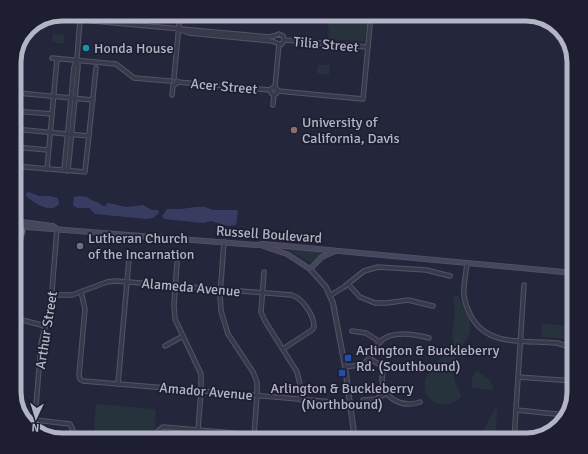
<svg xmlns="http://www.w3.org/2000/svg" width="588" height="454" viewBox="0 0 588 454" font-family="Signika,sans-serif">
	<style>
		.green { fill: #26323c }
		.water { fill: #383c61 }
		.lines { fill: none; stroke-linecap: round; stroke-linejoin: round }
		.minor-casing { stroke: #535466; stroke-width: 5.5 }
		.tertiary-casing { stroke: #535466; stroke-width: 6 }
		.secondary-casing { stroke: #535466; stroke-width: 6 }
		.motorway-casing { stroke: #404153; stroke-width: 8 }
		.minor { stroke: #38394b; stroke-width: 3.5 }
		.tertiary { stroke: #38394b; stroke-width: 4 }
		.secondary { stroke: #46475e; stroke-width: 4.5 }
		.motorway { stroke: #716f55; stroke-width: 6 }
		.culture-dot { fill: #0f9aa8; stroke: #1d1e30; stroke-width: 1.5 }
		.education-dot { fill: #8d6e63; stroke: #1d1e30; stroke-width: 1.5 }
		.worship-dot { fill: #6b7280; stroke: #1d1e30; stroke-width: 1.5 }
		.transit-dot { fill: #1a4fb4; stroke: #1d1e30; stroke-width: 1.5 }
		.labels { text-anchor: middle; stroke-width: 3.5; stroke-linejoin: round; paint-order: stroke }
		.street-label { font-size: 14px; fill: #b3b4c7; stroke: #1d1e30 }
		.poi-label { font-size: 14px; fill: #b3b4c7; stroke: #1d1e30; text-anchor: start }
		.rim { fill: none; stroke: #b3b4c7; stroke-width: 5 }
	</style>
	<rect width="100%" height="100%" fill="#24263b"/>
	<g class="green">
		<polygon points="332,14 368,14 365,42 328,39 329,28 327,28 327,27"/>
		<polygon points="287,15 307,17 301,23 287,22"/>
		<polygon points="53,33 64,35 64,44 57,43 52,40"/>
		<polygon points="318,65 330,65 329,75 317,73"/>
		<polygon points="284,248 327,252 311,263"/>
		<path d="M458,295C469,319 479,329 458,351L455,349L452,337L455,313L453,296Z"/>
		<polygon points="542,323 568,326 567,339 541,337"/>
		<path d="M446,350L454,352L456,356C454,364 452,374 455,382C458,388 461,391 461,397C446,414 418,400 426,378C428,371 434,366 439,360C442,357 444,353 446,350Z"/>
		<polygon points="477,371 490,380 494,390 473,388 471,386 472,377"/>
		<polygon points="96,404 156,409 155,424 156,426 153,432 154,440 93,440"/>
		<path d="M495,408L497,409L496,440H484C483,428 489,418 495,408Z"/>
	</g>
	<g class="water">
		<path d="M29,192L39,196H50L58,198L59,204C51,215 33,202 26,196V193Z"/>
		<path d="M78,196L87,197C92,202 99,201 103,206H106L107,203H109L126,207L143,205L152,210H158L159,213L153,218L147,219L95,214L89,208H77L73,205L74,197Z"/>
		<polygon points="196,207 205,207 213,210 236,210 238,211 236,225 228,226 211,221 203,223 164,219 162,216 167,209 180,209"/>
	</g>
	<g class="lines">
		<defs>
			<g id="minor">
				<polyline points="71,19 269,37 274,36 279,34 283,36 284,40 282,44 279,44 272,41 189,33 178,29"/>
				<polyline points="107,22 108,14"/>
				<polyline points="284,40 368,47"/>
				<polyline points="52,58 116,64 134,78 170,81"/>
				<polyline points="174,78 180,14"/>
				<polyline points="177,82 270,90"/>
				<polyline points="275,87 279,44"/>
				<circle cx="274" cy="91" r="3.5"/>
				<polyline points="278,91 363,99 371,14"/>
				<polyline points="172,95 173,85 176,84 177,81"/>
				<polyline points="273,105 274,95"/>
				<polyline points="14,111 52,114"/>
				<polyline points="14,112 16,97 18,93 93,100"/>
				<polyline points="14,129 89,136"/>
				<polyline points="14,147 48,150"/>
				<polyline points="14,166 85,172 96,68"/>
				<polyline points="47,169 57,59"/>
				<polyline points="64,170 74,67 76,62"/>
				<polyline points="68,171 78,67 77,57 80,20"/>
				<polyline points="224,242 220,295 221,311 228,334 253,372 257,382 257,396 254,436"/>
				<polyline points="177,263 174,305 175,319 201,374 201,391 198,430"/>
				<path d="M467,263C466,274 463,285 464,296C465,303 467,308 470,314C486,348 526,340 557,343L564,345L574,350"/>
				<polyline points="264,272 261,312 265,321 297,372 301,389 301,400"/>
				<polyline points="348,284 360,297 375,303 387,303 408,300 433,306"/>
				<polyline points="81,292 85,309 79,375 80,379 83,381 333,402"/>
				<path d="M52,295H72L107,282L116,281L292,295C303,299 314,315 314,327L312,330L283,349"/>
				<polyline points="331,295 344,287 364,271 378,267 426,270 450,276"/>
				<polyline points="14,319 26,321 45,326"/>
				<polyline points="352,331 366,333 380,342"/>
				<polyline points="165,346 183,336"/>
				<polyline points="370,359 384,367 406,367 421,370"/>
				<path d="M345,367C351,366 358,366 364,363C372,358 373,350 379,343C390,329 414,334 429,338"/>
				<path d="M384,367C383,372 382,376 382,380C384,400 403,408 420,402"/>
				<polyline points="518,377 574,381"/>
				<polyline points="118,384 129,259"/>
				<polyline points="363,400 376,399 387,393"/>
				<polyline points="516,410 566,415"/>
				<polyline points="35,420 70,424 73,430 72,440"/>
				<polyline points="34,430 41,344 51,303 57,229"/>
				<polyline points="157,440 158,431 163,427 233,433 297,440"/>
				<polyline points="357,440 376,437 386,440"/>
				<polyline points="404,440 417,436 429,440"/>
				<polyline points="514,440 524,285"/>
			</g>
			<polyline id="tertiary" points="310,269 326,287 333,303 345,367 355,440"/>
			<g id="secondary">
				<polyline points="14,221 53,226 57,229"/>
				<polyline points="14,226 256,245 264,244 574,273"/>
				<polyline points="263,246 287,254 310,269 322,257 335,251"/>
			</g>
			<polyline id="motorway" points="14,261 22,231 19,221 14,214"/>
		</defs>
		<use href="#minor" class="minor-casing"/>
		<use href="#tertiary" class="tertiary-casing"/>
		<use href="#secondary" class="secondary-casing"/>
		<use href="#motorway" class="motorway-casing"/>
		<use href="#minor" class="minor"/>
		<use href="#tertiary" class="tertiary"/>
		<use href="#secondary" class="secondary"/>
		<use href="#motorway" class="motorway"/>
	</g>
	<circle class="culture-dot" cx="86" cy="48" r="4"/>
	<circle class="education-dot" cx="294" cy="130" r="4"/>
	<circle class="worship-dot" cx="80" cy="246" r="4"/>
	<g class="transit-dot">
		<rect x="344" y="354" width="8" height="8" rx="2"/>
		<rect x="338" y="369" width="8" height="8" rx="2"/>
	</g>
	<g class="labels">
		<g class="street-label">
			<text transform="translate(326 44) rotate(5)" y="5">Tilia Street</text>
			<text transform="translate(224 86) rotate(5)" y="5">Acer Street</text>
			<text transform="translate(269 234) rotate(4)" y="5">Russell Boulevard</text>
			<text transform="translate(191 287) rotate(5)" y="5">Alameda Avenue</text>
			<text transform="translate(46 330) rotate(-81)" y="5">Arthur Street</text>
			<text transform="translate(206 391) rotate(5)" y="5">Amador Avenue</text>
		</g>
		<g class="poi-label">
			<text x="94" y="53">Honda House</text>
			<text x="302" y="127">University of<tspan x="302" dy="16">California, Davis</tspan></text>
			<text x="88" y="243">Lutheran Church<tspan x="88" dy="16">of the Incarnation</tspan></text>
			<text x="356" y="355">Arlington &amp; Buckleberry<tspan x="356" dy="16">Rd. (Southbound)</tspan></text>
			<text x="342" y="393" text-anchor="middle">Arlington &amp; Buckleberry<tspan x="342" dy="16">(Northbound)</tspan></text>
		</g>
	</g>
	<path d="M0 0H588V454H0ZM62 21H526A41 41 0 0 1 567 62V392A41 41 0 0 1 526 433H62A41 41 0 0 1 21 392V62A41 41 0 0 1 62 21Z" fill="#1d1e30" fill-rule="evenodd"/>
	<path class="rim" d="M62 21H526A41 41 0 0 1 567 62V392A41 41 0 0 1 526 433H62A41 41 0 0 1 21 392V62A41 41 0 0 1 62 21Z"/>
	<g transform="translate(36 418) rotate(184)" stroke="#1d1e30" stroke-width="3" paint-order="stroke">
	<path d="M0-3L7 15L0 10L-7 15Z" fill="#b3b4c7"/>
	<text y="-6" font-size="11" font-weight="bold" text-anchor="middle" fill="#b3b4c7">N</text>
	</g>
</svg>
